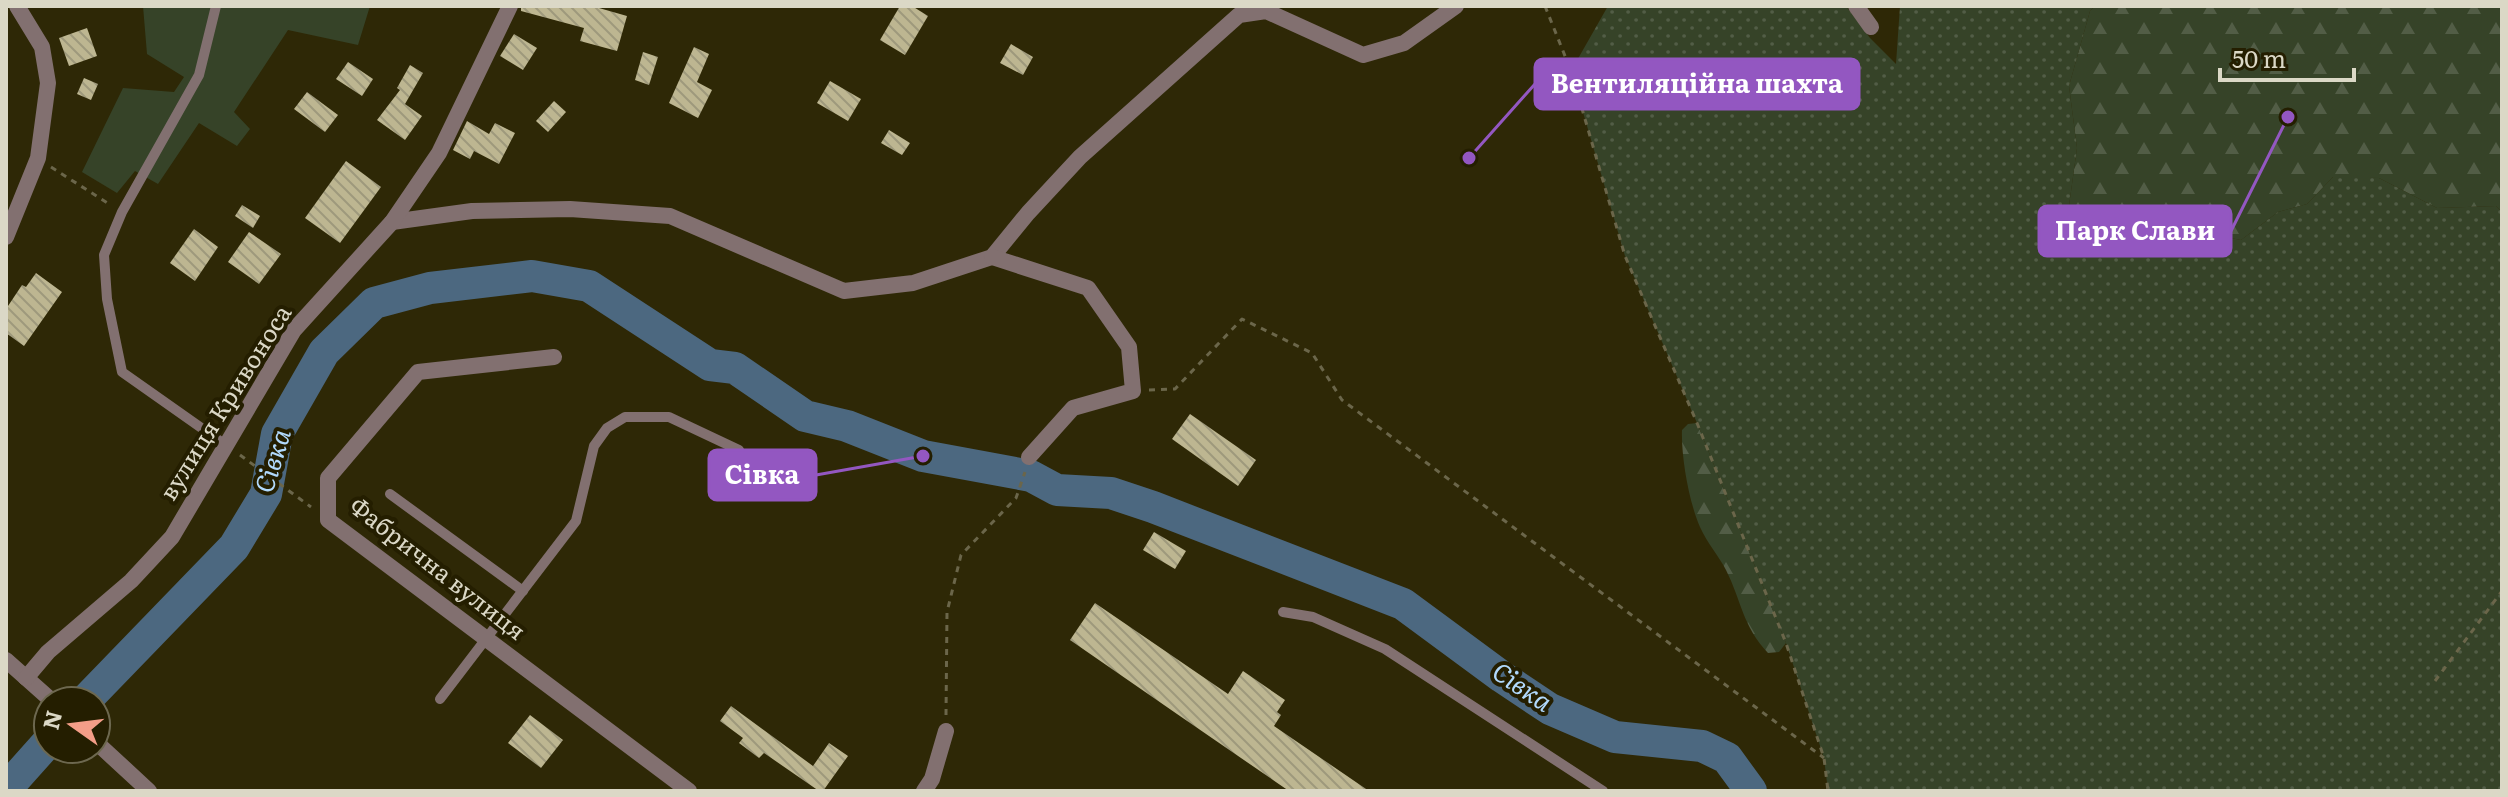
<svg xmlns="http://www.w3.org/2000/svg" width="2508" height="797" viewBox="0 0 2508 797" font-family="Literata,serif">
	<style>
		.grass { fill: #364328 }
		.forest { fill: url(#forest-firs) }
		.garden { fill: url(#garden-dots) }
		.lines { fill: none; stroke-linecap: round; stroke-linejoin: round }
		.river { stroke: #4c6880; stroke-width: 32 }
		.building { fill: url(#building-back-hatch) }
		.path { stroke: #6b664a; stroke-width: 3; stroke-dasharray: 6 6; stroke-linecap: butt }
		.lane { stroke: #827070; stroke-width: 10 }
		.street { stroke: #827070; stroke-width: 16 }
		.labels { text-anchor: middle; stroke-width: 8; stroke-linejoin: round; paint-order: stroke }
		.street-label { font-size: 24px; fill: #dbd8c6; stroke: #241e00 }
		.water-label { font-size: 26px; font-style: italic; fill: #b1d9fc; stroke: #241e00 }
		.leader { fill: none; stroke: #9357c1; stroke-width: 3 }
		.callout-dot { fill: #9357c1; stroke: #241e00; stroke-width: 3 }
		.callout { fill: #9357c1; stroke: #9357c1; stroke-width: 3 }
		.callout-label { font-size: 26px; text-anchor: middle; font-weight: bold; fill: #fff }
	</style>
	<defs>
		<pattern id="forest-firs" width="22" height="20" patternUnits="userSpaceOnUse" patternTransform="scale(2)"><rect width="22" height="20" fill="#364328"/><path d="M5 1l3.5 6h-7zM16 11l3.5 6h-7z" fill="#525d46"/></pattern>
		<pattern id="garden-dots" width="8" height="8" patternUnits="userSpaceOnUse" patternTransform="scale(2)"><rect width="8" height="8" fill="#364328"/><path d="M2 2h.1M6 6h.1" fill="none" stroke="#525d46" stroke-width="1.8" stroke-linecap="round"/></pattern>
		<pattern id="building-back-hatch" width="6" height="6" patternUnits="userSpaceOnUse" patternTransform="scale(2)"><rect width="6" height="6" fill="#bdb691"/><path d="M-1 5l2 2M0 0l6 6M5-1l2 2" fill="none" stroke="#9e997c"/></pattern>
	</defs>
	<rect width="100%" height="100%" fill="#2e2806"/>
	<polygon class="grass" points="143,6 370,6 358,45 288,30 234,112 250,129 237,146 199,123 158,184 135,171 117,193 82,172 123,88 174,92 184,77 147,54"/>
	<g class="forest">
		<polygon points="2095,6 2502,6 2502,212 2496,206 2437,208 2379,178 2333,177 2307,204 2278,212 2241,240 2183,229 2154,234 2126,248 2095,249 2074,228 2068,213 2077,148 2069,86 2090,11"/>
		<path d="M1697,423L1786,643L1779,652L1768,653C1742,625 1742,602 1726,570C1719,556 1707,543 1700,527C1689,502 1681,457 1682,430L1688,424Z"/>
	</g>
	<polygon class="garden" points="1608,6 1846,6 1870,38 1896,64 1900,6 2095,6 2090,11 2069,86 2077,148 2068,213 2074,228 2095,249 2126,248 2154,234 2183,229 2241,240 2278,212 2307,204 2333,177 2349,175 2379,178 2437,208 2496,206 2502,212 2502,791 1828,791 1824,758 1786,643 1697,423 1625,256 1571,71"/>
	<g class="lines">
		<g class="river">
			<polyline points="85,701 234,547 266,494 277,434 324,352 374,303 430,288 532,276 589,286 710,365 735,368 805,416 847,426 923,456 1031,476 1057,490 1111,493 1153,507 1403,604 1502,677 1550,709 1615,737 1702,746 1727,758 1751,791"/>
			<polyline points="6,789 48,742"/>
		</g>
	</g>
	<g class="building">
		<polygon points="521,6 592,6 627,16 617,51 580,41 584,28 521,11"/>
		<polygon points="900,6 912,6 928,16 905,55 880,40"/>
		<polygon points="87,28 97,56 69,66 59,38"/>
		<polygon points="514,34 537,48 523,70 500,56"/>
		<polygon points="1011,44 1033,57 1023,75 1000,63"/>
		<polygon points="694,47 709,54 697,82 712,90 698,118 669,103"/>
		<polygon points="643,52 658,57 649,85 635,80"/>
		<polygon points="348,62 373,79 362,96 336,79"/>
		<polygon points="410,65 423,73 405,104 422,116 405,140 377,120 400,90 397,88"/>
		<polygon points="84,78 98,84 91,100 77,94"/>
		<polygon points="830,81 861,99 848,121 817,103"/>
		<polygon points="307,92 338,115 325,132 294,109"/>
		<polygon points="554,101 566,112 548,132 536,121"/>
		<polygon points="467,121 489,134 495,123 515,133 499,164 474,151 470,159 453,150"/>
		<polygon points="889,130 910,143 902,155 881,143"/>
		<polygon points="346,161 381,187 340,243 305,218"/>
		<polygon points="242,205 260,216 253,228 235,216"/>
		<polygon points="194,229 218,247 195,281 170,263"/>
		<polygon points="249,232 281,254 259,284 228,262"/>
		<polygon points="36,273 62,292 24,346 6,333 6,309 22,285 26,287"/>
		<polygon points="1190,414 1256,460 1238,486 1172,439"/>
		<polygon points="1154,532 1186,551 1175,569 1143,550"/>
		<polygon points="1095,603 1228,694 1243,671 1285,700 1277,712 1281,715 1274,726 1369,791 1289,791 1177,714 1070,640"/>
		<polygon points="731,706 813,766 829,743 848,756 823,791 819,791 764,753 759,758 739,743 743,738 720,721"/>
		<polygon points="530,715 563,740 541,768 508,743"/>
	</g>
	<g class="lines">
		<g class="path">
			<polyline points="1545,6 1571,71 1625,256 1697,423 1786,643 1824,758 1828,791"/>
			<polyline points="51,167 109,204"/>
			<polyline points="1149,390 1175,389 1242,319 1312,353 1342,400 1824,758"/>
			<polyline points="240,455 311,507"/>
			<polyline points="2435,681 2502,591"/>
			<polyline points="946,715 947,612 961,555 1016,498 1025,472"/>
		</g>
		<g class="lane">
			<polyline points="216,6 199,75 122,212 104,255 107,299 122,372 227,446"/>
			<polyline points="390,494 523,591"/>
			<polyline points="1283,612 1313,617 1385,649 1603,791"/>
			<polyline points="440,699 576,521 594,446 607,428 625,417 669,417 739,450"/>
		</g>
		<g class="street">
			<polyline points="1856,6 1871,27"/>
			<polyline points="392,222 472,211 570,209 670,216 844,291 913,283 992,257 1028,213 1080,157 1239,15 1266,11 1363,55 1404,43 1456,6"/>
			<polyline points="6,237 38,158 48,83 42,47 17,6"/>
			<polyline points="992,257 1088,288 1129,347 1133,391 1073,408 1029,457"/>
			<polyline points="554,357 418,372 328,478 328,520 689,791"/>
			<polyline points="6,660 52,701"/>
			<polyline points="26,678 48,652 131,581 172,537 294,330 392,222 439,153 510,6"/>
			<polyline points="96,742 149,791"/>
			<polyline points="924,791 932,779 946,731"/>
		</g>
	</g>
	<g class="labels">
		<g class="street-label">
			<text transform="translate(226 403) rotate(-58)" y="8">вулиця Кривоноса</text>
			<text transform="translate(437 569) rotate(38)" y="8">Фабрична вулиця</text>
		</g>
		<g class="water-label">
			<text transform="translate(273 461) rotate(-73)" y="9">Сівка</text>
			<text transform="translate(1522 687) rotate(34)" y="9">Сівка</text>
		</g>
	</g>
	<path class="leader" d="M1469 158L1535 84M2288 117L2231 231M923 456L816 475"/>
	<g class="callout-dot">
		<circle cx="1469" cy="158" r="8"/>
		<circle cx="2288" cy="117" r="8"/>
		<circle cx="923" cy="456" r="8"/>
	</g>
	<g class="callout">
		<rect x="1535" y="59" width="324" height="50" rx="8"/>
		<rect x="2039" y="206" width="192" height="50" rx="8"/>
		<rect x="709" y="450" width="107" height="50" rx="8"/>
	</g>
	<g class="callout-label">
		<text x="1697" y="93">Вентиляційна шахта</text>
		<text x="2135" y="240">Парк Слави</text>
		<text x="762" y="484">Сівка</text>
	</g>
	<rect width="2508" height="797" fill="none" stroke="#dbd8c6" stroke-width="16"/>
	<g transform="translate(72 725) rotate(284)"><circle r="38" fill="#241e00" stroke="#6d684f" stroke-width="2"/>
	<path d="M0-6L14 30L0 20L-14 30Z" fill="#f49e88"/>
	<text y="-12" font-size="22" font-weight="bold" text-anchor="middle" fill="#dbd8c6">N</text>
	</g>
	<path d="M2220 68v12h134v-12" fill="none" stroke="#dbd8c6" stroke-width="4"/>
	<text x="2232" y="68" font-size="24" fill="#dbd8c6" stroke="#241e00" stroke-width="6" paint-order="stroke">50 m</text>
</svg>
